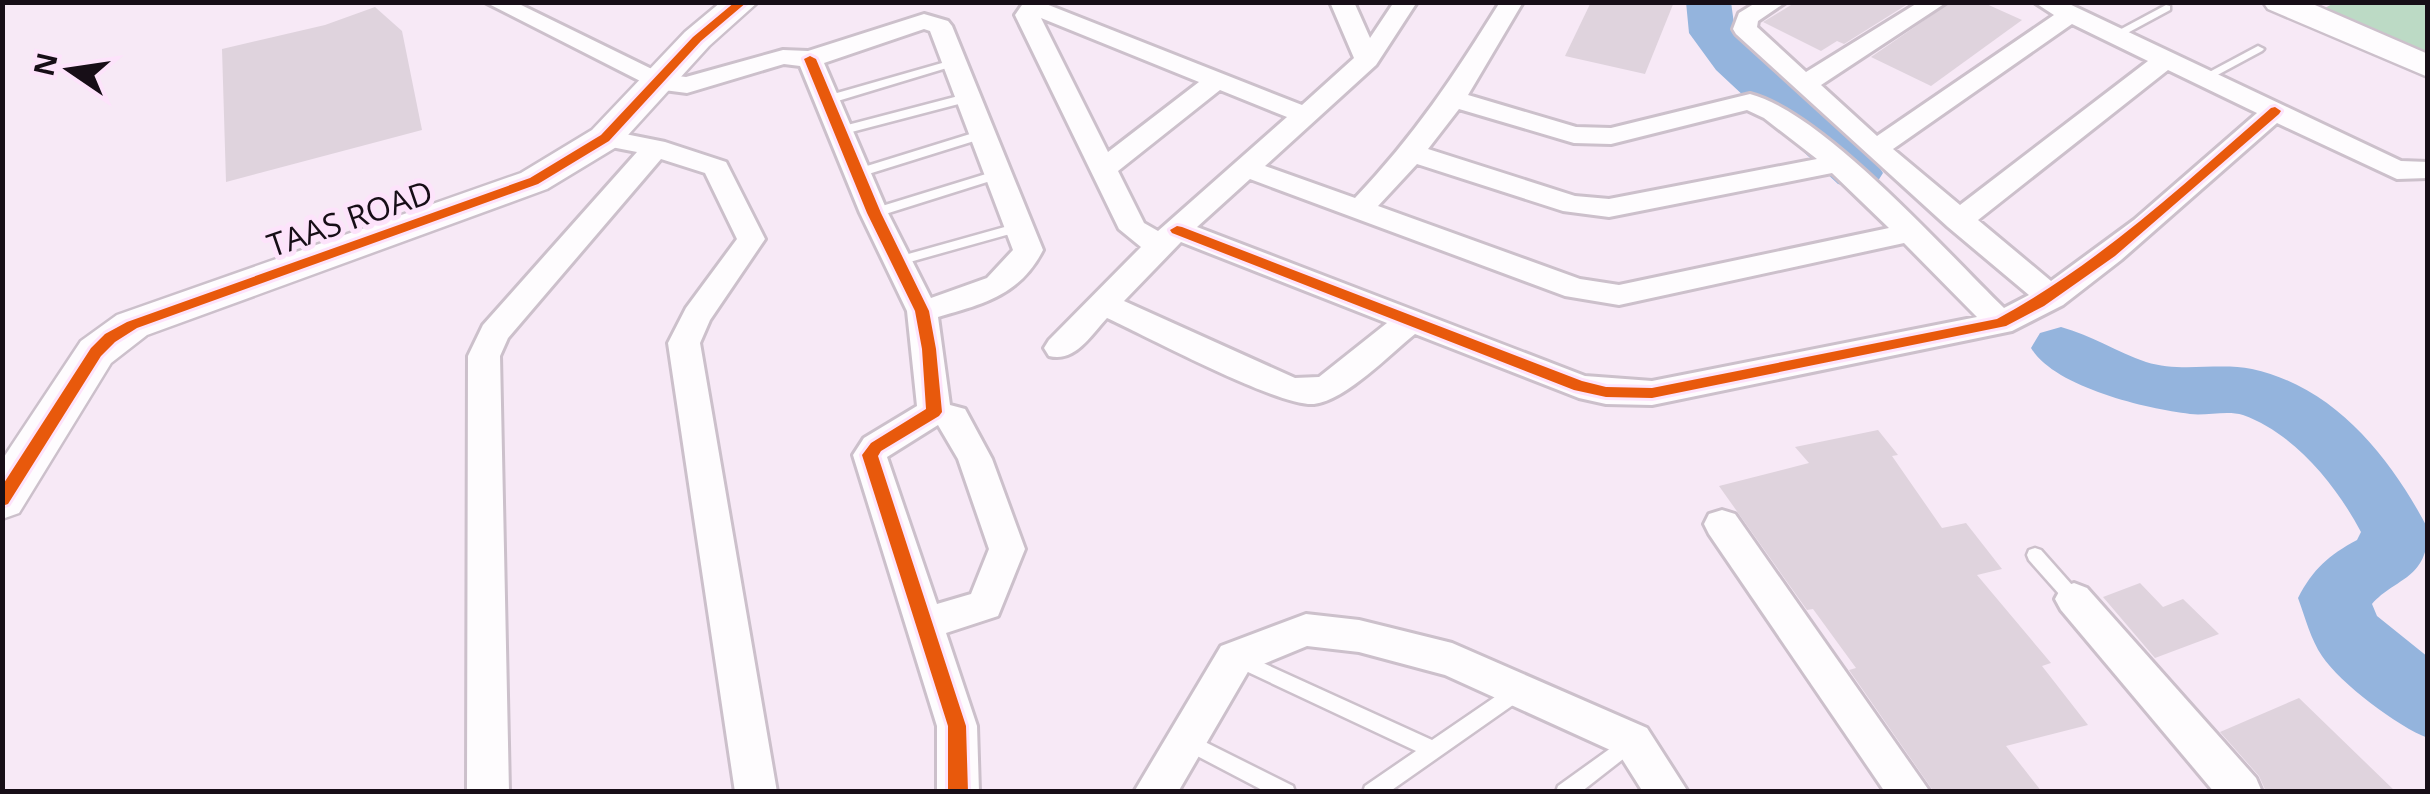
<svg xmlns="http://www.w3.org/2000/svg" width="2430" height="794" viewBox="0 0 2430 794" font-family="'Open Sans',sans-serif">
	<style>
		.forest { fill: #bcdac5 }
		.lines { fill: none; stroke-linecap: round; stroke-linejoin: round }
		.river { fill: #94b4dd; fill-rule: evenodd }
		.building { fill: #dfd3dd }
		.lane-casing { stroke: #ccc0cb; stroke-width: 5 }
		.street-casing { stroke: #ccc0cb; stroke-width: 6 }
		.secondary-casing { stroke: #ccc0cb; stroke-width: 5 }
		.lane { fill: #fefcfe; fill-rule: evenodd }
		.street { fill: #fefcfe; fill-rule: evenodd }
		.secondary { fill: #fefcfe; fill-rule: evenodd }
		.cycleway-casing { stroke: #fde3fb; stroke-width: 6 }
		.cycleway { fill: #e8590c; fill-rule: evenodd }
		.labels { text-anchor: middle; stroke-width: 10; stroke-linejoin: round; paint-order: stroke }
		.street-label { font-size: 32px; fill: #170e17; stroke: #fde3fb }
	</style>
	<rect width="100%" height="100%" fill="#f7e9f6"/>
	<polygon class="forest" points="2291,3 2311,3 2325,8 2334,3 2427,3 2427,60"/>
	<g class="lines">
		<g class="river">
			<polygon points="1686,2 1731,2 1735,31 1750,50 1876,162 1883,173 1876,184 1857,189 1838,184 1716,70 1689,33"/>
			<path d="M2061,327C2091,335 2117,352 2146,362C2181,373 2218,362 2252,369C2335,387 2391,458 2428,529C2428,580 2396,577 2372,604L2377,616L2428,657V738C2398,727 2340,683 2322,656C2311,640 2305,617 2298,598C2313,569 2329,555 2357,540L2361,532C2336,485 2295,434 2243,415C2227,410 2207,416 2190,414C2146,409 2054,387 2031,348L2040,333Z"/>
		</g>
	</g>
	<g class="building">
		<polygon points="1591,2 1674,2 1645,74 1565,56"/>
		<polygon points="1796,2 1911,2 1844,44 1837,41 1821,51 1763,22"/>
		<polygon points="1951,2 1982,2 2022,20 1931,86 1871,57"/>
		<polygon points="375,7 402,31 422,130 226,182 222,49 325,25"/>
		<polygon points="1878,430 1898,455 1892,456 1942,528 1966,523 2002,569 1977,575 2051,663 2042,666 2088,725 2006,746 2042,792 1934,792 1849,670 1856,668 1813,609 1807,610 1719,486 1809,463 1795,447"/>
		<polygon points="2140,583 2163,607 2183,599 2219,634 2155,658 2103,597"/>
		<polygon points="2299,698 2396,792 2266,792 2259,776 2220,732"/>
	</g>
	<g class="lines">
		<defs>
			<g id="lane">
				<polygon points="2166,5 2170,6 2170,10 2120,37 2112,37 2110,35"/>
				<polygon points="2258,46 2264,49 2262,51 2210,79 2202,79 2200,77"/>
				<polygon points="956,59 960,60 960,64 831,103 823,103 821,100 823,97"/>
				<polygon points="970,93 976,97 974,100 840,135 834,131 836,128"/>
				<polygon points="983,130 989,134 987,137 862,176 854,176 852,173 854,170"/>
				<polygon points="999,170 1005,174 1003,177 879,216 874,217 867,213 869,210"/>
				<polygon points="1019,223 1024,224 1026,227 1024,230 899,265 892,261 894,258"/>
				<polygon points="2035,548 2041,550 2080,594 2083,599 2080,604 2074,606 2068,604 2029,560 2027,555 2029,550"/>
				<polygon points="1239,652 1432,740 1511,686 1517,684 1523,686 1526,692 1523,698 1389,792 1363,792 1365,786 1416,751 1233,665 1230,660 1233,655"/>
				<polygon points="1187,733 1293,786 1295,792 1266,792 1180,747 1178,741 1180,735"/>
				<polygon points="1629,735 1636,737 1638,743 1636,749 1581,792 1556,792 1558,786"/>
			</g>
			<g id="street">
				<path d="M485,2H515L662,74L686,77L783,50L808,51L924,14L948,21L952,26L1043,250C1020,295 984,304 938,317L950,405L965,409L992,459L1025,549L998,616L946,633L977,726L979,792H937V726L853,455L864,438L917,406L907,311L860,213L800,66L784,64L687,93L656,89ZM924,29L930,31L1013,250L987,278L931,298L888,213L824,63ZM938,425L958,459L989,549L971,594L937,604L887,457Z"/>
				<path d="M1330,2H1354L1370,38L1394,2H1417L1376,65L1265,166L1355,198C1415,135 1454,76 1500,2H1523L1468,95L1576,127L1611,128L1750,94C1824,113 1946,252 2004,308L2029,295L1948,227L1736,34L1733,29L1739,13L1757,2H1786L1758,21L1757,27L1806,72L1919,2H1947L1821,85L1877,136L2054,15L2034,2H2065L2401,161L2428,162V178L2397,179L2277,123L2121,260L2063,305L2012,331L1652,405L1606,404L1579,398L1415,334C1390,354 1346,400 1314,404C1279,407 1146,336 1107,318C1091,335 1075,363 1049,356L1044,348L1049,340L1141,247L1119,229L1015,15L1022,5L1046,4L1302,105L1354,58ZM1041,18L1199,82L1108,152ZM2072,24L2148,61L1960,205L1893,149ZM2168,70L2257,113L2134,220L2051,281L1978,220ZM1220,90L1287,117L1158,231L1144,223L1118,171ZM1459,109L1574,143L1611,144L1747,110L1764,118L1817,159L1609,199L1575,196L1428,149ZM1417,164L1563,211L1609,217L1832,173L1889,228L1619,285L1580,279L1378,206ZM1250,179L1565,296L1619,305L1904,243L1977,317L1652,381L1585,376L1197,227ZM1181,242L1387,323L1319,377L1295,378L1124,301Z"/>
				<polygon points="605,130 665,142 726,162 765,239 710,320 700,343 777,792 735,792 668,343 686,308 737,239 705,173 661,159 508,338 500,356 509,792 467,792 468,356 483,325 637,152 596,144 592,138 596,132"/>
				<polygon points="1722,510 1735,514 1930,792 1885,792 1709,534 1704,524 1709,514"/>
				<polygon points="2074,583 2087,588 2256,778 2262,792 2214,792 2061,610 2055,599 2061,588"/>
				<polygon points="1306,614 1359,620 1452,643 1647,728 1688,792 1643,792 1619,754 1445,675 1359,652 1307,646 1249,670 1178,792 1134,792 1221,646"/>
			</g>
			<g id="secondary">
				<polygon points="721,2 758,2 709,46 618,146 547,189 147,335 111,363 19,513 2,519 2,460 81,341 117,315 521,173 592,130 685,32"/>
				<polygon points="2263,2 2308,2 2428,54 2428,77 2268,9"/>
			</g>
		</defs>
		<use href="#lane" class="lane-casing"/>
		<use href="#street" class="street-casing"/>
		<use href="#secondary" class="secondary-casing"/>
		<use href="#lane" class="lane"/>
		<use href="#street" class="street"/>
		<use href="#secondary" class="secondary"/>
		<defs>
			<g id="cycleway">
				<polygon points="735,2 747,2 701,41 609,141 538,184 137,328 115,342 101,356 8,504 2,506 2,486 91,348 105,334 127,322 530,178 601,135 693,37"/>
				<polygon points="810,56 816,59 881,213 929,311 936,349 942,412 939,416 881,451 878,456 966,726 968,792 948,792 948,726 862,455 871,443 926,409 922,349 915,311 867,213 804,59"/>
				<path d="M2275,107L2281,111L2279,114L2115,256L2044,306L2006,326L1652,398L1606,397L1574,390L1172,233L1170,230L1177,226L1182,227L1582,381L1606,387L1652,388L1997,319C2100,263 2183,185 2271,108Z"/>
			</g>
		</defs>
		<use href="#cycleway" class="cycleway-casing"/>
		<use href="#cycleway" class="cycleway"/>
	</g>
	<g class="labels">
		<g class="street-label">
			<text transform="translate(350 219) rotate(-19)" y="11">TAAS ROAD</text>
		</g>
	</g>
	<rect width="2430" height="794" fill="none" stroke="#170e17" stroke-width="10"/>
	<g transform="translate(70 70) rotate(283)" stroke="#fde3fb" stroke-width="8" paint-order="stroke">
	<path d="M0-8L18 38L0 25L-18 38Z" fill="#170e17"/>
	<text y="-15" font-size="28" font-weight="bold" text-anchor="middle" fill="#170e17">N</text>
	</g>
</svg>
